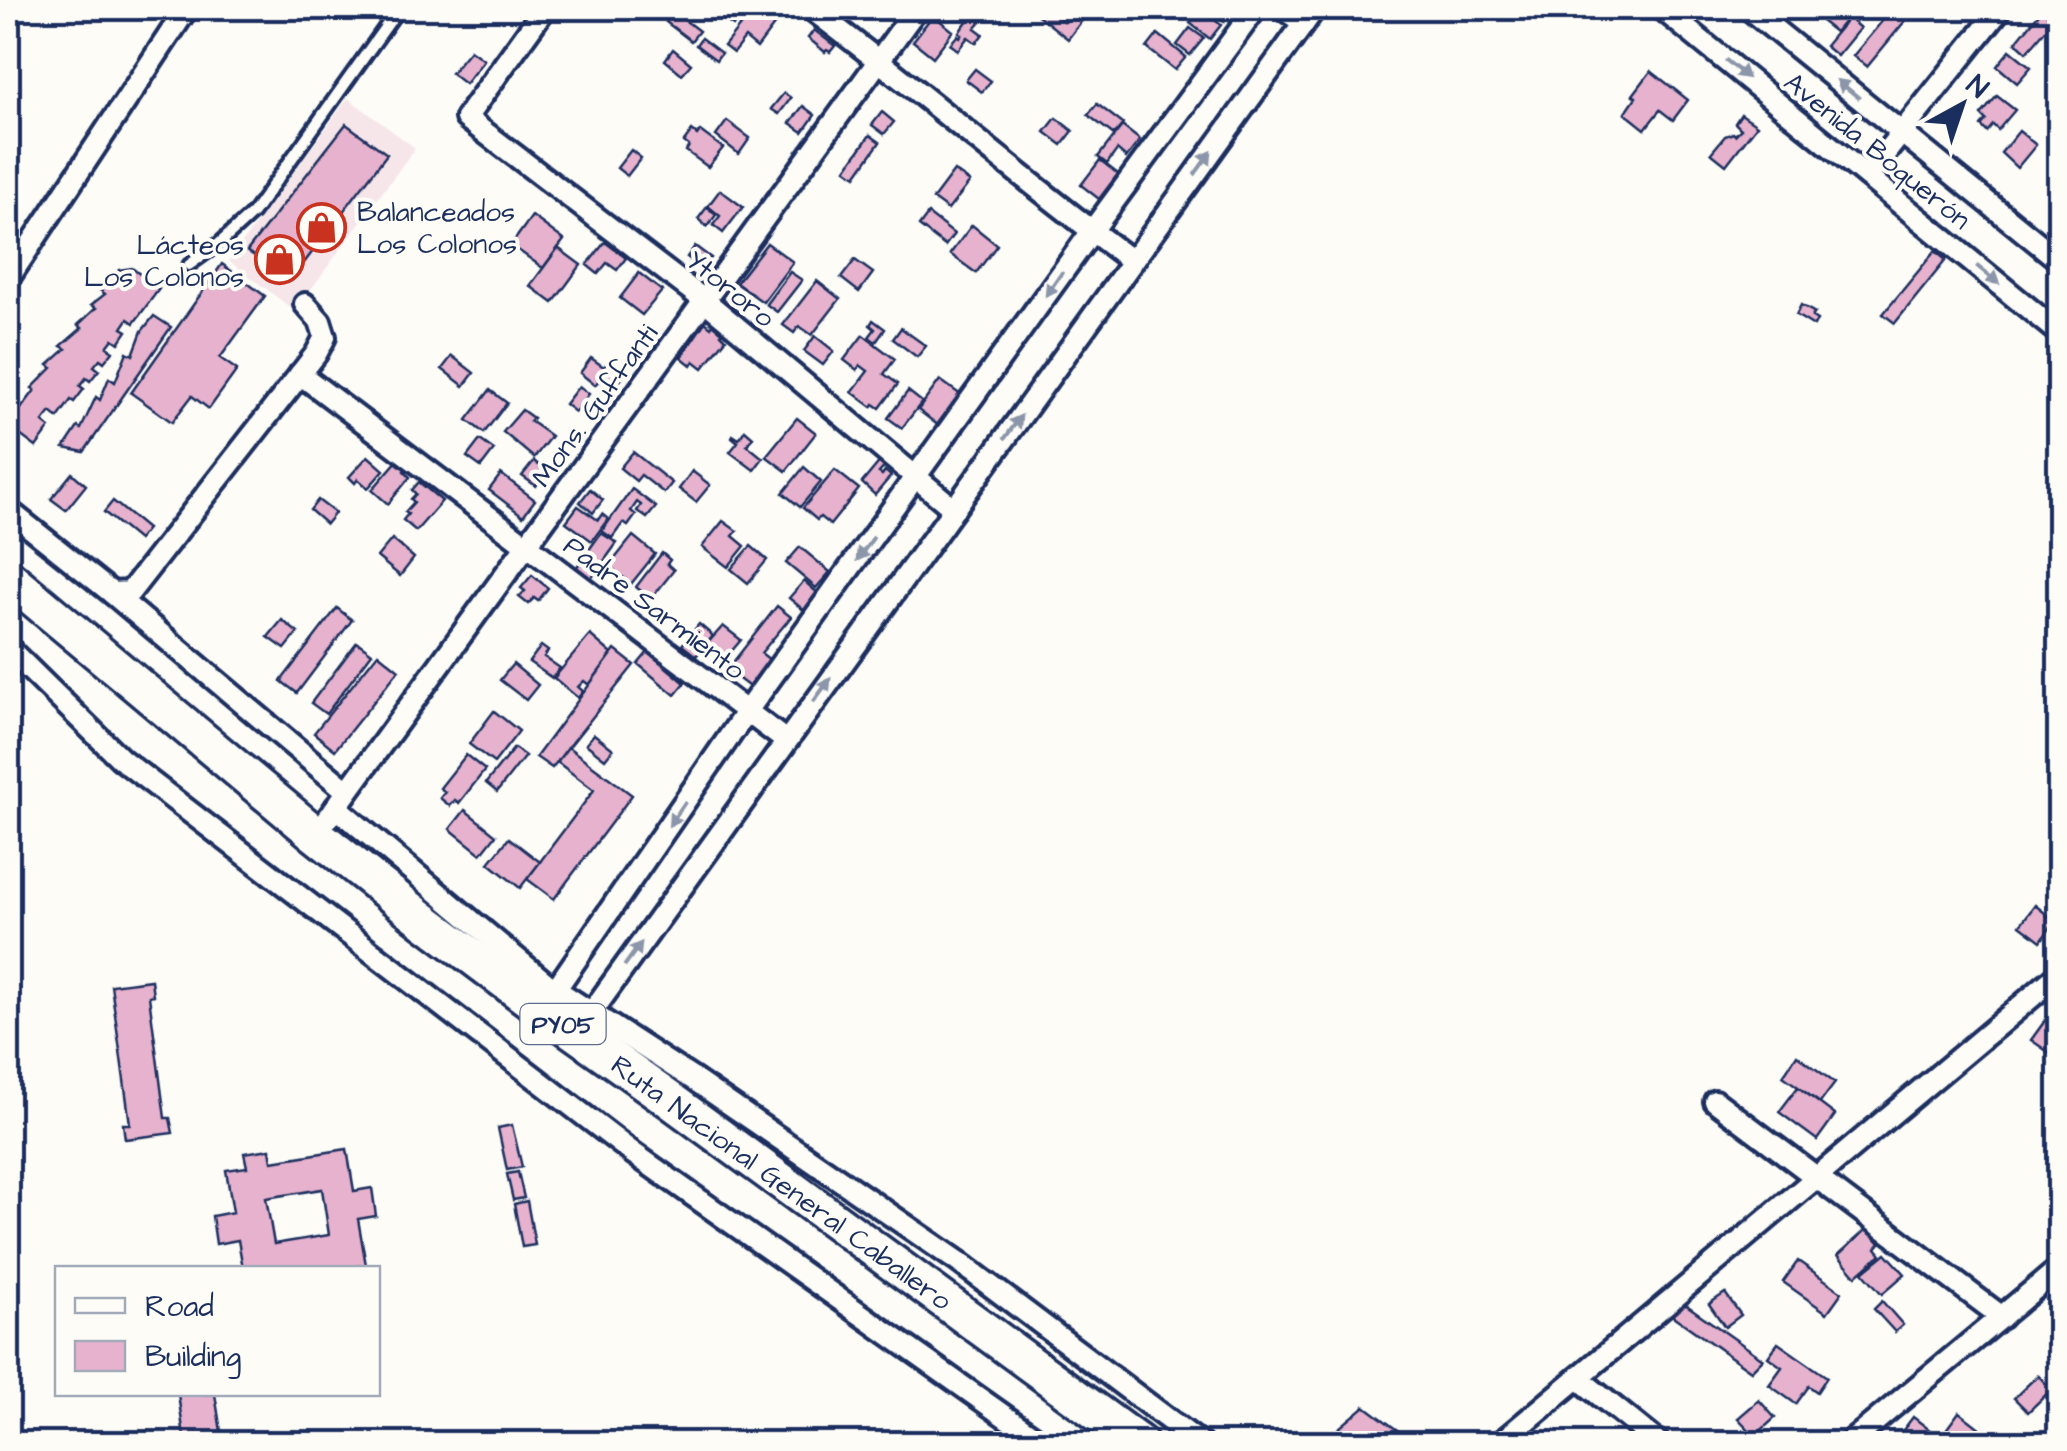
<svg xmlns="http://www.w3.org/2000/svg" width="2067" height="1451" viewBox="0 0 2067 1451" font-family="'Architects Daughter',sans-serif">
	<style>
		.built { fill: #f6e6ea }
		.building { fill: #e6b2cd; stroke: #1b2f5e; stroke-width: 2.5; fill-rule: evenodd }
		.lines { fill: none; stroke-linecap: round; stroke-linejoin: round }
		.service-casing { stroke: #1b2f5e; stroke-width: 18 }
		.minor-casing { stroke: #1b2f5e; stroke-width: 28 }
		.trunk-casing { stroke: #1b2f5e; stroke-width: 42 }
		.service { stroke: #fdfcf7; stroke-width: 10 }
		.minor { stroke: #fdfcf7; stroke-width: 20 }
		.trunk { stroke: #fdfcf7; stroke-width: 35 }
		.oneway { fill: #8c96aa }
		.labels { text-anchor: middle; stroke-width: 8; stroke-linejoin: round; paint-order: stroke }
		.shield { fill: #fdfcf7; stroke: #5f6c8c; stroke-width: 2.5 }
		.shield-label { font-size: 25px; font-weight: bold; fill: #1b2f5e }
		.street-label { font-size: 28px; fill: #1b2f5e; stroke: #fdfcf7 }
		.poi-label { font-size: 28px; fill: #1b2f5e; stroke: #fdfcf7; text-anchor: start }
	</style>
	<rect width="100%" height="100%" fill="#fdfcf7"/>
	<filter id="ink" filterUnits="userSpaceOnUse"><feTurbulence type="fractalNoise" baseFrequency=".01" numOctaves="2"/><feDisplacementMap in="SourceGraphic" scale="20" xChannelSelector="R" yChannelSelector="G"/><feConvolveMatrix kernelMatrix="1 2 1 2 8 2 1 2 1" color-interpolation-filters="sRGB"/></filter>
	<g filter="url(#ink)">
		<polygon class="built" points="348,98 415,148 295,311 229,261"/>
		<g class="building">
			<polygon points="715,8 761,8 778,20 757,48 745,38 733,53 724,46 740,26 735,22 733,26 712,11"/>
			<polygon points="977,8 993,8 975,28 983,34 976,43 968,37 958,50 950,44 958,35 960,37 962,34 959,32"/>
			<polygon points="1029,8 1047,8 1065,22 1068,18 1063,14 1068,8 1079,8 1087,14 1068,39"/>
			<polygon points="1222,8 1236,8 1224,22 1216,16"/>
			<polygon points="1832,8 1855,8 1835,32 1821,21"/>
			<polygon points="1893,8 1900,8 1910,15 1867,67 1853,56"/>
			<polygon points="1201,9 1221,25 1210,39 1190,23"/>
			<polygon points="2042,10 2054,20 2027,52 2016,42"/>
			<polygon points="674,12 699,31 691,41 666,22"/>
			<polygon points="933,15 953,31 933,57 913,41"/>
			<polygon points="1848,18 1860,28 1837,56 1825,46"/>
			<polygon points="1190,28 1204,38 1190,55 1177,45"/>
			<polygon points="814,30 835,46 830,52 827,50 825,52 808,38"/>
			<polygon points="1158,34 1186,57 1175,70 1147,48"/>
			<polygon points="701,38 721,53 716,60 696,45"/>
			<polygon points="673,49 691,64 682,74 665,60"/>
			<polygon points="470,50 484,60 465,84 451,73"/>
			<polygon points="2010,50 2031,67 2017,83 1997,66"/>
			<polygon points="975,69 991,81 982,92 966,80"/>
			<polygon points="1651,71 1688,100 1673,120 1660,110 1645,129 1625,113 1636,97 1633,95"/>
			<polygon points="784,93 791,98 779,114 771,109"/>
			<polygon points="1997,96 2015,110 1998,130 1993,125 1987,132 1981,126 1986,120 1981,115"/>
			<polygon points="1097,104 1123,124 1114,135 1088,115"/>
			<polygon points="803,106 815,115 803,132 790,123"/>
			<polygon points="882,112 894,122 884,134 872,125"/>
			<polygon points="1741,114 1757,125 1726,165 1711,153 1725,136 1733,133 1735,135 1741,129 1735,123"/>
			<polygon points="1056,118 1073,131 1062,145 1045,132"/>
			<polygon points="727,121 750,138 739,154 716,136"/>
			<polygon points="346,124 387,154 291,280 247,251"/>
			<polygon points="1122,126 1140,140 1126,158 1117,150 1107,164 1098,157"/>
			<polygon points="692,131 697,135 700,131 723,148 708,167 686,151 689,146 684,142"/>
			<polygon points="2019,131 2036,145 2017,168 2001,153"/>
			<polygon points="870,135 880,142 856,176 846,169"/>
			<polygon points="631,150 641,158 627,176 617,168"/>
			<polygon points="1100,160 1118,174 1099,199 1081,185"/>
			<polygon points="954,171 970,182 948,210 933,199"/>
			<polygon points="720,190 743,207 723,233 713,225 720,216 708,206"/>
			<polygon points="707,207 716,215 707,227 698,219"/>
			<polygon points="928,214 954,234 945,246 919,226"/>
			<polygon points="532,216 564,240 543,268 511,245"/>
			<polygon points="972,225 997,245 976,273 950,254"/>
			<polygon points="605,242 626,258 617,270 607,263 598,274 587,265"/>
			<polygon points="767,243 793,262 763,302 736,283"/>
			<polygon points="695,246 711,258 701,271 690,263 692,261 687,257"/>
			<polygon points="558,248 581,265 553,303 530,286"/>
			<polygon points="1935,251 1946,260 1895,323 1883,314"/>
			<polygon points="855,260 873,273 859,292 841,278"/>
			<polygon points="222,264 265,296 220,358 237,370 209,409 192,396 172,422 131,393"/>
			<polygon points="132,268 159,289 134,323 128,319 122,328 127,331 119,343 113,339 107,347 113,351 104,362 100,359 94,366 99,370 90,381 86,378 80,386 84,389 74,402 71,400 58,418 51,412 43,422 50,428 36,447 8,426 35,390 32,388 52,368 48,365 66,349 61,346 82,328 78,325 96,308 91,305 105,294 100,290 119,270"/>
			<polygon points="790,272 802,280 777,312 766,304"/>
			<polygon points="639,273 662,291 642,315 620,298"/>
			<polygon points="817,281 840,299 812,335 799,326 794,333 783,325"/>
			<polygon points="1801,305 1815,313 1812,317 1817,320 1814,326 1796,315"/>
			<polygon points="154,316 171,327 84,452 64,448 78,427 81,429 96,397 100,400 109,378 115,382 127,352 133,355 142,331"/>
			<polygon points="873,320 885,329 876,342 869,337 875,329 870,325"/>
			<polygon points="705,322 711,327 713,324 723,332 721,334 726,339 703,368 694,361 691,365 681,357"/>
			<polygon points="901,328 926,346 917,357 893,339"/>
			<polygon points="863,335 895,359 884,374 898,384 880,408 874,404 872,407 852,392 868,371 860,365 857,370 844,360"/>
			<polygon points="815,336 834,351 823,365 804,351"/>
			<polygon points="452,356 474,373 464,386 442,369"/>
			<polygon points="591,358 604,367 608,362 625,374 613,390 599,380 595,385 580,373"/>
			<polygon points="940,380 961,395 939,426 918,410"/>
			<polygon points="579,386 589,394 575,412 565,404"/>
			<polygon points="490,390 507,403 484,433 467,420"/>
			<polygon points="908,391 922,402 902,428 888,418"/>
			<polygon points="522,410 533,418 530,421 551,436 534,458 503,432"/>
			<polygon points="797,418 816,433 786,471 766,456"/>
			<polygon points="745,430 753,437 747,445 763,458 754,470 730,452 738,442 732,437 733,435 739,439"/>
			<polygon points="480,440 494,450 481,467 467,457"/>
			<polygon points="633,452 672,483 664,493 641,475 636,481 620,468"/>
			<polygon points="368,456 384,470 368,488 358,479 355,483 349,477"/>
			<polygon points="398,460 407,467 404,471 410,477 388,504 372,490"/>
			<polygon points="881,460 886,465 879,473 882,475 885,471 891,476 875,495 862,483"/>
			<polygon points="534,461 546,472 536,486 522,476"/>
			<polygon points="804,467 821,482 800,507 783,493"/>
			<polygon points="835,470 859,489 830,525 820,517 817,520 803,508"/>
			<polygon points="692,471 710,485 696,502 679,489"/>
			<polygon points="72,473 86,485 66,510 51,499"/>
			<polygon points="501,474 535,500 523,516 489,490"/>
			<polygon points="419,482 442,501 416,531 403,520 408,514 405,512 414,502 411,499 416,494 412,490"/>
			<polygon points="590,489 603,500 593,513 580,502"/>
			<polygon points="632,489 656,507 647,518 637,511 641,505 637,502 631,511 636,515 628,526 623,523 612,538 602,531"/>
			<polygon points="318,500 335,513 326,524 310,510"/>
			<polygon points="113,501 147,529 138,540 104,512"/>
			<polygon points="578,506 598,520 602,514 608,519 592,541 566,522"/>
			<polygon points="723,521 737,531 733,536 745,546 728,567 702,547"/>
			<polygon points="601,533 617,543 591,579 576,568"/>
			<polygon points="633,536 655,554 631,584 609,566"/>
			<polygon points="392,539 414,558 400,576 377,557"/>
			<polygon points="751,546 767,560 748,583 731,569"/>
			<polygon points="800,547 830,572 816,588 786,563"/>
			<polygon points="662,553 670,560 667,564 674,570 651,599 636,587"/>
			<polygon points="532,575 548,588 538,601 534,598 528,604 519,597 525,591 521,588"/>
			<polygon points="804,581 820,595 806,612 789,598"/>
			<polygon points="777,606 791,617 761,653 774,663 752,689 727,670"/>
			<polygon points="337,608 352,620 297,693 281,681"/>
			<polygon points="282,620 298,633 285,649 268,637"/>
			<polygon points="699,624 713,636 696,656 682,645"/>
			<polygon points="723,626 741,640 724,660 706,645"/>
			<polygon points="590,635 612,654 589,685 584,681 578,687 583,691 578,698 554,678"/>
			<polygon points="357,642 372,653 326,714 311,703"/>
			<polygon points="541,646 548,651 544,657 560,668 552,678 529,662"/>
			<polygon points="615,650 634,665 552,768 536,757"/>
			<polygon points="648,652 685,683 675,695 638,664"/>
			<polygon points="378,653 399,670 335,750 314,733"/>
			<polygon points="513,664 538,685 526,700 500,680"/>
			<polygon points="494,711 519,731 494,763 469,744"/>
			<polygon points="594,734 613,749 605,759 586,744"/>
			<polygon points="568,747 632,795 554,899 527,879 594,790 557,762"/>
			<polygon points="514,748 525,756 497,792 486,783"/>
			<polygon points="466,755 485,770 459,803 455,800 450,806 440,798 445,792 440,788"/>
			<polygon points="465,810 496,835 481,854 450,829"/>
			<polygon points="509,838 540,862 520,888 489,863"/>
			<polygon points="2035,905 2055,921 2041,941 2020,925"/>
			<polygon points="151,980 153,995 149,996 165,1118 170,1118 173,1133 125,1139 123,1124 130,1124 111,985"/>
			<polygon points="2052,1011 2060,1016 2060,1060 2031,1040"/>
			<polygon points="1797,1055 1835,1083 1820,1103 1783,1076"/>
			<polygon points="1798,1087 1835,1115 1817,1140 1779,1112"/>
			<polygon points="512,1125 522,1167 507,1170 498,1128"/>
			<path d="M270,1149L272,1161L347,1149L354,1191L372,1188L376,1216L358,1219L366,1265L345,1268H243L238,1240L216,1244L212,1216L233,1212L226,1170L247,1167L244,1153ZM322,1189L329,1235L274,1244L266,1198Z"/>
			<polygon points="518,1172 524,1198 513,1200 507,1174"/>
			<polygon points="527,1201 535,1245 522,1247 514,1204"/>
			<polygon points="1867,1229 1880,1243 1876,1248 1881,1254 1856,1276 1838,1255"/>
			<polygon points="1886,1253 1905,1274 1882,1294 1863,1272"/>
			<polygon points="1798,1261 1842,1292 1827,1313 1783,1282"/>
			<polygon points="1725,1293 1741,1315 1725,1327 1709,1304"/>
			<polygon points="1882,1301 1903,1325 1895,1332 1874,1309"/>
			<polygon points="1685,1304 1763,1359 1751,1371 1670,1314"/>
			<polygon points="1778,1343 1827,1377 1817,1392 1809,1386 1796,1404 1769,1385 1782,1367 1768,1357"/>
			<polygon points="2038,1375 2051,1390 2028,1412 2014,1398"/>
			<polygon points="178,1394 215,1394 223,1444 185,1444"/>
			<polygon points="1759,1400 1775,1418 1755,1436 1738,1418"/>
			<polygon points="1365,1406 1416,1444 1320,1444"/>
			<polygon points="1959,1412 1990,1436 1984,1444 1962,1444 1945,1431"/>
			<polygon points="1913,1417 1948,1444 1904,1444 1897,1438"/>
		</g>
		<g class="lines">
			<defs>
				<polyline id="service" points="189,265 220,243 253,213 399,8"/>
				<g id="minor">
					<polyline points="545,8 466,118 704,300 954,509"/>
					<path d="M810,8C920,90 1022,180 1132,261"/>
					<polyline points="1282,8 1304,23"/>
					<polyline points="1661,8 2060,334"/>
					<polyline points="1748,8 2060,261"/>
					<polyline points="1867,176 2001,8"/>
					<polyline points="8,279 187,8"/>
					<polyline points="300,374 786,741"/>
					<polyline points="8,510 112,593 347,791"/>
					<polyline points="112,593 130,592 316,354 325,337 320,321 305,304"/>
					<polyline points="8,648 121,759 633,1153 1044,1444"/>
					<polyline points="336,807 547,984 696,1081 959,1262 1201,1444"/>
					<polyline points="329,817 917,8"/>
					<polyline points="542,1009 747,711 1092,231 1256,8"/>
					<polyline points="576,1034 1315,8"/>
					<polyline points="1715,1101 2002,1317"/>
					<polyline points="1578,1378 1660,1444"/>
					<polyline points="1499,1444 2060,973"/>
					<polyline points="1848,1444 2060,1268"/>
				</g>
				<polyline id="trunk" points="8,577 315,834 421,918 542,1009 670,1100 1140,1444"/>
			</defs>
			<use href="#service" class="service-casing"/>
			<use href="#minor" class="minor-casing"/>
			<use href="#trunk" class="trunk-casing"/>
			<use href="#service" class="service"/>
			<use href="#minor" class="minor"/>
			<use href="#trunk" class="trunk"/>
		</g>
		<defs><path id="oneway-solid" d="M-6-.8H1V-3.2L6.5 0L1 3.2V.8H-6Z" transform="scale(2.5)"/></defs>
		<g class="oneway">
			<use href="#oneway-solid" transform="translate(1737 69) rotate(39)"/>
			<use href="#oneway-solid" transform="translate(1848 89) rotate(-141)"/>
			<use href="#oneway-solid" transform="translate(1203 163) rotate(-54)"/>
			<use href="#oneway-solid" transform="translate(1988 275) rotate(39)"/>
			<use href="#oneway-solid" transform="translate(1054 284) rotate(125)"/>
			<use href="#oneway-solid" transform="translate(1013 427) rotate(-54)"/>
			<use href="#oneway-solid" transform="translate(865 549) rotate(126)"/>
			<use href="#oneway-solid" transform="translate(822 690) rotate(-54)"/>
			<use href="#oneway-solid" transform="translate(677 814) rotate(124)"/>
			<use href="#oneway-solid" transform="translate(633 954) rotate(-54)"/>
		</g>
	</g>
	<defs>
		<symbol id="shop-ring" viewBox="-11 -11 22 22"><circle r="9.5" fill="#fdfcf7" stroke="#c8321e" stroke-width="1.5"/><path d="M-5-2.5h2.3a2.7 3.5 0 0 1 5.4 0H5L5.5 6h-11ZM-1.5-2.5h3a1.5 2.3 0 0 0-3 0Z" fill="#c8321e"/></symbol>
	</defs>
	<g fill-rule="evenodd">
		<use href="#shop-ring" x="294" y="200" width="55" height="55"/>
		<use href="#shop-ring" x="252" y="232" width="55" height="55"/>
	</g>
	<g class="labels">
		<rect class="shield" x="520.5" y="1004" width="85" height="40" rx="8"/>
		<g class="shield-label">
			<text x="563" y="1033">PY05</text>
		</g>
		<g class="street-label">
			<text transform="translate(1878 150) rotate(39)" y="10">Avenida Boquerón</text>
			<text transform="translate(731 288) rotate(39)" y="10">Ytororo</text>
			<text transform="translate(594 405) rotate(-54)" y="10">Mons. Guffanti</text>
			<text transform="translate(655 607) rotate(37)" y="10">Padre Sarmiento</text>
			<text transform="translate(782 1182) rotate(36)" y="10">Ruta Nacional General Caballero</text>
		</g>
		<g class="poi-label">
			<text x="357" y="221">Balanceados<tspan x="357" dy="32">Los Colonos</tspan></text>
			<text x="244" y="254" text-anchor="end">Lácteos<tspan x="244" dy="32">Los Colonos</tspan></text>
		</g>
	</g>
	<rect width="2067" height="1451" fill="none" stroke="#fdfcf7" stroke-width="40"/>
	<rect x="20" y="20" width="2027" height="1411" fill="none" stroke="#1b2f5e" stroke-width="4" filter="url(#ink)"/>
	<rect x="55" y="1266" width="325" height="130" fill="#fdfcf7" stroke="#a3aaba" stroke-width="2.5"/>
	<rect x="75" y="1298" width="50" height="15" fill="#fdfcf7" stroke="#a3aaba" stroke-width="2.5"/>
	<text x="145" y="1316" font-size="30" fill="#1b2f5e">Road</text>
	<rect x="75" y="1341" width="50" height="30" fill="#e6b2cd" stroke="#a3aaba" stroke-width="2.5"/>
	<text x="145" y="1366" font-size="30" fill="#1b2f5e">Building</text>
	<g transform="translate(1962 105) rotate(40)" stroke="#fdfcf7" stroke-width="8" paint-order="stroke">
	<path d="M0-8L18 38L0 25L-18 38Z" fill="#1b2f5e"/>
	<text y="-15" font-size="28" font-weight="bold" text-anchor="middle" fill="#1b2f5e">N</text>
	</g>
</svg>
